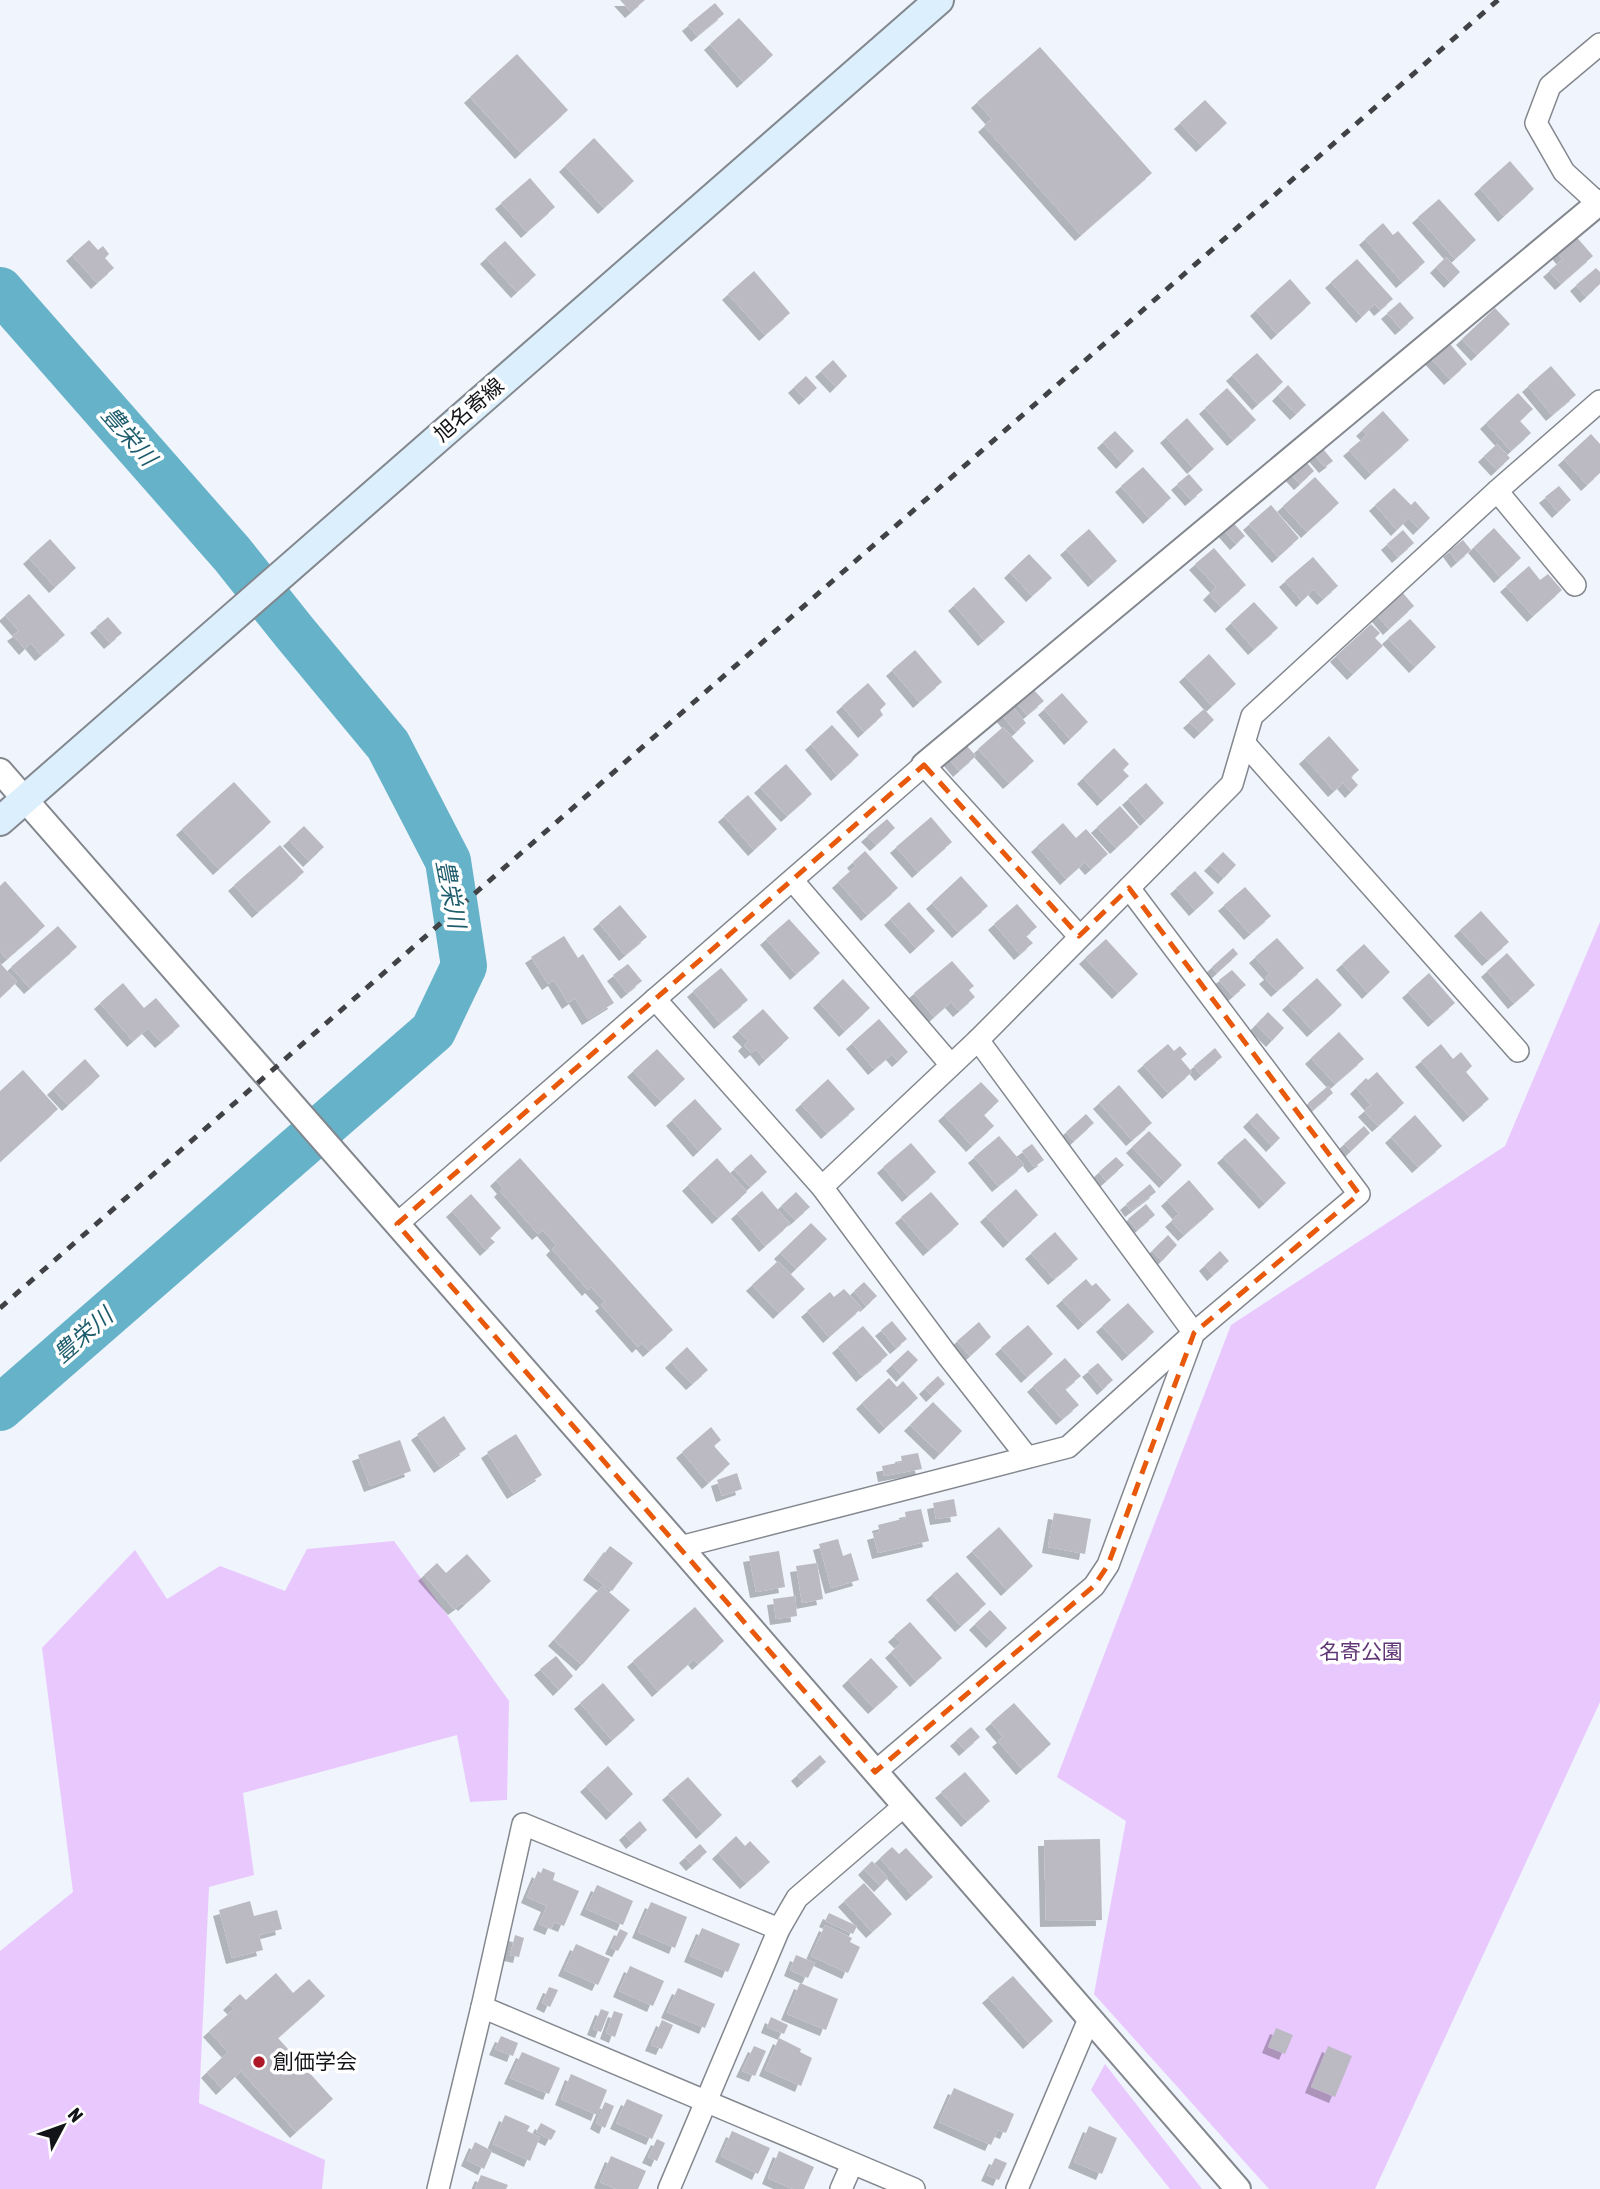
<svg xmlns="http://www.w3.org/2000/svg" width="1600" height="2189" viewBox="0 0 1600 2189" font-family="'Asap Condensed','Noto Sans JP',sans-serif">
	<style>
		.green { fill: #e9c8fe }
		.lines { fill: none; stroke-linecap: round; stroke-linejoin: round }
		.river { stroke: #66b3c9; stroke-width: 46 }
		.building { fill: #bbbac3; filter: url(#shadow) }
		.minor-casing { stroke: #83878e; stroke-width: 24 }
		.tertiary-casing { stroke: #83878e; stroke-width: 28 }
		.secondary-casing { stroke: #83878e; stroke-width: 32 }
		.minor { stroke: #fff; stroke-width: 21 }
		.tertiary { stroke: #fff; stroke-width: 24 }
		.secondary { stroke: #dceffd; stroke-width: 28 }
		.rail { stroke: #404246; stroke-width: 5; stroke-dasharray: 9 9; stroke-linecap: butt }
		.marked { fill: none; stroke: #e8590c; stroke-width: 5; stroke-dasharray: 14 9; stroke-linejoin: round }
		.poi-dot { fill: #ad1929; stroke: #fff; stroke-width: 2.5 }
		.labels { text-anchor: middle; stroke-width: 7; stroke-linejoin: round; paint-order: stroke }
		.street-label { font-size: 21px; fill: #131417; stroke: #fff }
		.park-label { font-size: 21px; fill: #603677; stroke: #fff }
		.poi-label { font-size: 21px; fill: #131417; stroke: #fff; text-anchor: start }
		.water-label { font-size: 23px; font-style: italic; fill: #1d5c6c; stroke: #fff }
	</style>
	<defs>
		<filter id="shadow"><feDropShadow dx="-6" dy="6" stdDeviation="0" flood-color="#0004"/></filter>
	</defs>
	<rect width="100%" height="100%" fill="#f0f4fc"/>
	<g class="green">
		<polygon points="1600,922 1600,1702 1375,2189 1269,2189 1094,1994 1126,1821 1057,1777 1231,1325 1505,1146"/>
		<polygon points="394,1541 509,1701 507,1800 470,1802 457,1735 243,1793 254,1875 209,1887 199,2103 325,2160 322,2189 0,2189 0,1951 73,1892 42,1648 135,1550 167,1599 220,1566 285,1591 307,1549"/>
		<polygon points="1105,2064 1202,2189 1170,2189 1091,2090"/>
	</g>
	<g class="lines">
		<polyline class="river" points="0,290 232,554 295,633 388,745 448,861 464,966 433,1031 0,1408"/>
	</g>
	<g class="building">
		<polygon points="620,0 645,0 631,12"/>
		<polygon points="715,3 724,14 697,36 688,25"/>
		<polygon points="739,18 773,55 743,82 710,44"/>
		<polygon points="1040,47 1152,173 1081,235 984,126 992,119 977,102"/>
		<polygon points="517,54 568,110 521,153 470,97"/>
		<polygon points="1205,100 1227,123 1202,146 1180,123"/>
		<polygon points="594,138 634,181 604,208 565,166"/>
		<polygon points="1510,161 1534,189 1504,216 1480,188"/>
		<polygon points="530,178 555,207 527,232 501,203"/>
		<polygon points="1439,199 1476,240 1455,259 1418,217"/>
		<polygon points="1383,223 1393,235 1398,231 1425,262 1402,282 1365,239"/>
		<polygon points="1567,226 1593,256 1561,284 1549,271 1563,259 1549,242"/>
		<polygon points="89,240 98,250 103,246 109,254 105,258 114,268 97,283 72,255"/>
		<polygon points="505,241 536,275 517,292 486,258"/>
		<polygon points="1446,257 1460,272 1450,282 1436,267"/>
		<polygon points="1357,259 1393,299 1380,310 1375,304 1362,317 1331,282"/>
		<polygon points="1596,268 1600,272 1600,284 1586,297 1576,285"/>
		<polygon points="754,271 790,313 765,335 728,294"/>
		<polygon points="1290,279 1311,303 1277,334 1256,310"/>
		<polygon points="1400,302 1414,318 1401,329 1387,313"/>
		<polygon points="1495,308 1510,324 1477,355 1462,339"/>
		<polygon points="1445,338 1467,364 1450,379 1427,354"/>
		<polygon points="1257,353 1283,382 1258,404 1232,375"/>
		<polygon points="833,360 847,376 836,387 821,371"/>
		<polygon points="1551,366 1576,395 1552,415 1528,386"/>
		<polygon points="806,376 817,388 805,399 794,387"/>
		<polygon points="1288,385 1306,405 1296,414 1278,395"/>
		<polygon points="1227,388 1256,420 1233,440 1205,408"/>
		<polygon points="1518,393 1533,409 1520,421 1531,433 1511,451 1486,423"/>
		<polygon points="1383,411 1409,440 1371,474 1349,450 1367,435 1362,430"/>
		<polygon points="1187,418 1214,449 1193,468 1166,437"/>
		<polygon points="1115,431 1134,451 1122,463 1103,442"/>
		<polygon points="1591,434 1600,444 1600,473 1587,485 1564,459"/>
		<polygon points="1319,444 1333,461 1325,467 1311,451"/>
		<polygon points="1497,444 1510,458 1497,470 1484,456"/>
		<polygon points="1302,457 1314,471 1300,484 1288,471"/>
		<polygon points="1143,467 1171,498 1149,518 1121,486"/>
		<polygon points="1189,474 1203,490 1191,500 1177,484"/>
		<polygon points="1315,477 1339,503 1307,532 1283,506"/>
		<polygon points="1559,486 1571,500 1558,512 1545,497"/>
		<polygon points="1394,488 1411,505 1415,501 1430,518 1419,529 1409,518 1397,530 1375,505"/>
		<polygon points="1271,505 1299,538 1278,557 1249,524"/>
		<polygon points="1231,520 1245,536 1236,544 1222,528"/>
		<polygon points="1494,528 1521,558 1500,577 1474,547"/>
		<polygon points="1089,529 1117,561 1094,581 1066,549"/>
		<polygon points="1403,530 1414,543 1398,557 1387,544"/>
		<polygon points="50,539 76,568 55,587 29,558"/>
		<polygon points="1463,540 1471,550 1457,562 1449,551"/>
		<polygon points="1214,548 1246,585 1221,607 1209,594 1216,587 1195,564"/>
		<polygon points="1029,554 1052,578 1032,596 1010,572"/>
		<polygon points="1313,557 1338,586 1323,599 1314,589 1302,601 1285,581"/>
		<polygon points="1529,566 1540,580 1548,574 1562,590 1533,616 1506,586"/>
		<polygon points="974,587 1005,622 984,640 954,605"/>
		<polygon points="1403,593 1414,606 1389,629 1378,616"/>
		<polygon points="29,594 65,635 41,655 31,643 25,649 13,635 19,631 5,615"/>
		<polygon points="1254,602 1278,628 1254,649 1231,623"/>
		<polygon points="108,617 122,633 110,643 96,627"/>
		<polygon points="1410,619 1436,647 1415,667 1388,638"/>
		<polygon points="1371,624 1380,633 1375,638 1383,646 1353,674 1336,656"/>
		<polygon points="915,650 942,682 919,702 892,670"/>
		<polygon points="1209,654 1236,684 1212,706 1185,676"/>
		<polygon points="868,683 886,704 880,710 883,715 864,732 842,706"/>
		<polygon points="1033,689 1044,701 1027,715 1017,703"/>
		<polygon points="1062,693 1088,722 1070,739 1044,709"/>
		<polygon points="1012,706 1026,723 1016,732 1002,715"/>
		<polygon points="1204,709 1214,720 1200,733 1189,722"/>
		<polygon points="832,725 859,755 837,775 811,744"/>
		<polygon points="1003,727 1034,761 1009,783 978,749"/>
		<polygon points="1329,736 1359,770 1351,777 1358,785 1351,792 1343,783 1334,791 1305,758"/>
		<polygon points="967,746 976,756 959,771 950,760"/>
		<polygon points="1114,748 1129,764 1123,770 1129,776 1103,800 1083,778"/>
		<polygon points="786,764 812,794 787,816 760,787"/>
		<polygon points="234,782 271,822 219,869 182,829"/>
		<polygon points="1146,783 1164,803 1146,820 1128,799"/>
		<polygon points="748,795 777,829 754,850 724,816"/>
		<polygon points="1120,806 1139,827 1116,848 1097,827"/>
		<polygon points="931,817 952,842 918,872 896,847"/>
		<polygon points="887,819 895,828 876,845 867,836"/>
		<polygon points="1063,823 1076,838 1086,829 1108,854 1091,869 1085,862 1066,879 1037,846"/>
		<polygon points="304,826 324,847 309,861 289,840"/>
		<polygon points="280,845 304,872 258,912 234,885"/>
		<polygon points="865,851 898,888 867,915 838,882 856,866 853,862"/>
		<polygon points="1223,852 1236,865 1224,878 1210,865"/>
		<polygon points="1195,871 1214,893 1195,910 1176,888"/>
		<polygon points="961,876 988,906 958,932 932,903"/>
		<polygon points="5,881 45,926 7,959 0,951 0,886"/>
		<polygon points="1245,887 1271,916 1250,934 1224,905"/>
		<polygon points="909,902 935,931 916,948 890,919"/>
		<polygon points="1017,904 1037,927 1026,936 1033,943 1020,954 994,924"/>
		<polygon points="620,905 647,937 625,955 599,923"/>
		<polygon points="1481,911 1509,942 1488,960 1460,930"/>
		<polygon points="789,919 820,953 796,974 766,939"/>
		<polygon points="58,926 77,947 30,988 11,967"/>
		<polygon points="564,936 578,958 583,954 614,1003 588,1019 575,998 568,1003 554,980 548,984 531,957"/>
		<polygon points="1277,938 1304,968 1277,991 1265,978 1270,974 1255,957"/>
		<polygon points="1106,939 1138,974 1118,993 1085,958"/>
		<polygon points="1364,944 1390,972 1368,993 1342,964"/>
		<polygon points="1233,948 1238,954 1217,973 1212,967"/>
		<polygon points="1507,953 1535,985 1514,1003 1487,971"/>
		<polygon points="952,961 974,986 969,990 975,997 959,1011 951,1002 934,1017 914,993"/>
		<polygon points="0,963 17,982 0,998"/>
		<polygon points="628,964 642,981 627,993 613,975"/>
		<polygon points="721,968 748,1000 720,1023 693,991"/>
		<polygon points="1232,970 1246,985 1233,996 1219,980"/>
		<polygon points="1429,973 1455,1003 1434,1021 1408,992"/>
		<polygon points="1317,978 1342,1005 1313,1031 1288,1004"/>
		<polygon points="843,979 870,1008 845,1031 819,1002"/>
		<polygon points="123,983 144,1008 156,998 180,1026 161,1042 148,1028 133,1041 100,1003"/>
		<polygon points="763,1009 789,1038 765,1060 756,1049 751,1053 744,1045 748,1041 738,1031"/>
		<polygon points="1268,1012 1284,1028 1272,1041 1256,1025"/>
		<polygon points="879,1019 908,1052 898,1061 892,1054 874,1069 852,1043"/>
		<polygon points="1339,1032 1364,1059 1335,1084 1311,1058"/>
		<polygon points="1168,1044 1174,1051 1180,1046 1187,1054 1181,1059 1192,1072 1168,1093 1143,1065"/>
		<polygon points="1441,1044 1453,1059 1461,1052 1472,1066 1466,1072 1489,1099 1469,1116 1421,1061"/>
		<polygon points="1215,1048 1222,1057 1201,1075 1194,1066"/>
		<polygon points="657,1049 685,1079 661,1101 633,1071"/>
		<polygon points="85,1059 100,1076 68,1105 53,1089"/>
		<polygon points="23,1070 58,1109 0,1162 0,1091"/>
		<polygon points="1377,1072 1404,1103 1378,1126 1364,1111 1371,1105 1356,1088 1366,1078 1368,1080"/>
		<polygon points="828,1079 855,1109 827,1133 801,1104"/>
		<polygon points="981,1082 999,1101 984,1115 994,1126 972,1146 944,1115"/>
		<polygon points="1119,1085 1152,1123 1132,1140 1099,1103"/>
		<polygon points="1328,1086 1333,1093 1313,1110 1308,1103"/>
		<polygon points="695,1099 722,1129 699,1151 672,1120"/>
		<polygon points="1257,1113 1280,1138 1272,1146 1249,1121"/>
		<polygon points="1086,1114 1094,1123 1074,1141 1066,1132"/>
		<polygon points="1415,1115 1442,1146 1418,1167 1391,1137"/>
		<polygon points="1364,1126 1370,1133 1351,1151 1344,1144"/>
		<polygon points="1149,1131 1182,1165 1165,1182 1132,1147"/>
		<polygon points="999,1136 1024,1165 998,1186 974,1157"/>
		<polygon points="1245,1138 1286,1183 1265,1203 1223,1157"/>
		<polygon points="911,1143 936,1172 908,1196 883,1167"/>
		<polygon points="1032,1144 1044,1160 1034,1167 1022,1151"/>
		<polygon points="751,1154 767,1172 750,1187 734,1169"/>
		<polygon points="1116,1157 1124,1165 1106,1181 1099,1172"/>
		<polygon points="520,1158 673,1330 649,1351 642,1343 638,1347 601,1305 605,1302 591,1287 588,1290 552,1249 556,1245 543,1230 538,1234 500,1191 503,1188 496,1180"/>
		<polygon points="717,1158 747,1192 718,1218 688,1185"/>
		<polygon points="1189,1180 1214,1209 1184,1235 1171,1221 1179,1214 1167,1200"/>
		<polygon points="1150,1184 1156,1192 1131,1211 1126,1204"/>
		<polygon points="1016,1189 1038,1215 1009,1242 986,1216"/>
		<polygon points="762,1191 790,1224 765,1246 737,1213"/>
		<polygon points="796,1192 810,1207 795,1220 781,1206"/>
		<polygon points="931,1192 959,1224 929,1250 901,1217"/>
		<polygon points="471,1194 501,1228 490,1238 495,1242 486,1250 452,1211"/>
		<polygon points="1146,1204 1155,1215 1137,1230 1128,1219"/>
		<polygon points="811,1223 827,1239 796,1269 780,1253"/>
		<polygon points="1055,1232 1078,1259 1054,1279 1031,1253"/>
		<polygon points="1168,1235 1177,1245 1162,1261 1152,1251"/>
		<polygon points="1220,1251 1229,1261 1213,1275 1205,1265"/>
		<polygon points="778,1261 805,1289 779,1313 752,1285"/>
		<polygon points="1086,1279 1092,1286 1096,1283 1111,1300 1084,1324 1062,1300"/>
		<polygon points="864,1282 877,1296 866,1306 854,1291"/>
		<polygon points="844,1289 862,1308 829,1337 807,1311 830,1292 834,1297"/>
		<polygon points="1128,1303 1154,1332 1128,1355 1102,1326"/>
		<polygon points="892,1321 907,1339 896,1348 881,1330"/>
		<polygon points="979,1322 991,1337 970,1356 957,1341"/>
		<polygon points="1028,1325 1053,1354 1027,1377 1001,1348"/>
		<polygon points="863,1326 888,1355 862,1376 838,1347"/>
		<polygon points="687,1347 708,1370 692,1384 671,1362"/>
		<polygon points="908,1350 918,1360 902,1376 892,1365"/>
		<polygon points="1065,1358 1081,1376 1065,1389 1079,1405 1062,1419 1033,1386"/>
		<polygon points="1098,1363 1113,1380 1103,1389 1088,1371"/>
		<polygon points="938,1376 945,1384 932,1396 925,1388"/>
		<polygon points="889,1378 897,1387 903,1381 918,1398 885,1428 862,1403"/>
		<polygon points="933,1402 962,1431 940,1454 910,1425"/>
		<polygon points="444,1416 466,1449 440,1467 417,1434"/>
		<polygon points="711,1427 721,1440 714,1446 730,1464 708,1483 682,1452"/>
		<polygon points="516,1434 542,1475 513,1493 487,1452"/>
		<polygon points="400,1440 411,1471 370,1486 358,1455"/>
		<polygon points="918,1453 922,1469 884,1476 882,1466 902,1462 901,1456"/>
		<polygon points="737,1473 742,1489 722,1496 717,1480"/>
		<polygon points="954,1499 957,1516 936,1519 933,1503"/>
		<polygon points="921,1509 929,1541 878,1553 873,1534 880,1532 878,1525 906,1518 905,1512"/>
		<polygon points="1054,1513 1091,1519 1085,1554 1048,1547"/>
		<polygon points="999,1527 1033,1566 1007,1590 972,1551"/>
		<polygon points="838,1539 843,1556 851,1553 859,1580 831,1588 819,1544"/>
		<polygon points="610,1546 633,1563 612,1591 589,1574"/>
		<polygon points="779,1551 785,1587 756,1592 749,1556"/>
		<polygon points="467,1554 491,1581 464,1605 462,1603 454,1609 424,1575 437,1563 446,1573"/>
		<polygon points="817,1563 823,1599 802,1603 796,1566"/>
		<polygon points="957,1572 986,1604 961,1626 932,1594"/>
		<polygon points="602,1586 630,1610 582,1665 554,1640"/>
		<polygon points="795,1596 797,1616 776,1619 773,1599"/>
		<polygon points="695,1607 724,1641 698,1664 694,1659 658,1691 633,1661"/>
		<polygon points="990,1610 1007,1628 992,1642 975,1624"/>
		<polygon points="910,1622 942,1658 916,1681 891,1652 901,1643 894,1636"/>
		<polygon points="556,1656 573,1676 559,1690 540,1669"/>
		<polygon points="871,1658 898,1687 874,1708 848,1680"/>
		<polygon points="603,1683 635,1720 612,1740 580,1703"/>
		<polygon points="1014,1703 1051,1744 1022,1769 998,1741 1003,1737 991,1723"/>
		<polygon points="971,1727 980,1737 965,1750 956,1740"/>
		<polygon points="820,1755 826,1762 803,1782 797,1775"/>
		<polygon points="608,1766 633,1794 612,1814 586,1786"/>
		<polygon points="965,1772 990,1801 967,1821 941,1792"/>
		<polygon points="688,1777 722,1815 702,1833 668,1794"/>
		<polygon points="640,1821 647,1830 632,1843 625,1834"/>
		<polygon points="736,1836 745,1846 750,1841 770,1862 746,1883 718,1853"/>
		<polygon points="1100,1839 1102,1920 1046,1921 1044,1840"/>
		<polygon points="700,1844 707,1852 692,1865 685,1857"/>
		<polygon points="892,1847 899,1854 906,1848 933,1877 912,1895 880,1858"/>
		<polygon points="872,1861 888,1878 880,1886 864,1869"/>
		<polygon points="543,1868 555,1873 553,1880 579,1891 564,1926 554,1922 551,1929 539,1924 547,1906 527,1897 538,1871 541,1873"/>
		<polygon points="864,1883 892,1914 872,1932 844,1901"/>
		<polygon points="597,1885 633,1901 623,1925 586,1909"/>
		<polygon points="250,1901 254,1916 277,1910 282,1929 259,1935 263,1950 232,1958 219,1910"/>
		<polygon points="651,1902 687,1917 675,1948 638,1932"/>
		<polygon points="829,1913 857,1926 853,1934 825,1921"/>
		<polygon points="825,1925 852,1938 850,1942 860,1947 848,1973 811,1956"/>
		<polygon points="702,1928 740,1944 728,1972 690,1956"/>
		<polygon points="620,1929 628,1933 618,1951 611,1948"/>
		<polygon points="515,1935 524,1938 519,1957 510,1955"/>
		<polygon points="576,1944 610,1959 598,1985 564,1970"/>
		<polygon points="796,1955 815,1963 808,1978 790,1970"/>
		<polygon points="630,1966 664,1981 653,2006 619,1991"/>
		<polygon points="276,1973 293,1993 309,1979 325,1996 278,2038 333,2099 296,2132 241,2071 222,2089 207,2072 228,2052 209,2031 234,2009 229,2004 240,1994 246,2000"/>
		<polygon points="1013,1976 1053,2021 1029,2043 988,1997"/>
		<polygon points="800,1983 838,1999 826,2030 787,2014"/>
		<polygon points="549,1987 558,1990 550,2007 542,2003"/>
		<polygon points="678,1988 715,2004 705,2028 667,2012"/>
		<polygon points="601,2009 609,2012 601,2032 593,2029"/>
		<polygon points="614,2011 623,2014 615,2037 606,2033"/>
		<polygon points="771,2017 788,2025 784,2034 767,2027"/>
		<polygon points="662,2020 673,2025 662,2049 651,2045"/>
		<polygon points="1276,2028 1293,2035 1285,2054 1268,2047"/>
		<polygon points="501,2036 518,2043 513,2056 495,2049"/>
		<polygon points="779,2038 801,2049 800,2052 812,2058 801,2086 765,2070"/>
		<polygon points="754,2046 766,2051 755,2076 742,2071"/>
		<polygon points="1328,2046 1352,2056 1335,2097 1311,2087"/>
		<polygon points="522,2052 560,2068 549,2094 510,2078"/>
		<polygon points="571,2074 607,2090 597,2115 561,2099"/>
		<polygon points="954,2088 1014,2114 1006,2133 998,2130 991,2145 939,2122"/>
		<polygon points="627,2099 663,2115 652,2139 616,2123"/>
		<polygon points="605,2102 614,2106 605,2128 596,2123"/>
		<polygon points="505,2115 530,2126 527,2131 540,2137 530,2161 493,2144"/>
		<polygon points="541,2123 556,2131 551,2140 536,2132"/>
		<polygon points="1089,2126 1117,2138 1102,2174 1074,2162"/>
		<polygon points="732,2131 770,2148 758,2174 721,2156"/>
		<polygon points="657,2139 665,2143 657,2161 648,2157"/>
		<polygon points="475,2142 492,2151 484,2169 467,2160"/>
		<polygon points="779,2151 814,2167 804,2189 793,2189 768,2178"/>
		<polygon points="611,2156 646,2171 638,2189 616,2189 600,2182"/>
		<polygon points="995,2158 1007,2163 999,2180 987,2175"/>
		<polygon points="481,2175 508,2185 506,2189 475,2189"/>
	</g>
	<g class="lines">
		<defs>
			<g id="minor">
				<polyline points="1600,44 1550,86 1536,123 1564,172 1600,205"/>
				<polyline points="1497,491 1575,585"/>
				<polyline points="1245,744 1518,1051"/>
				<polyline points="793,881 951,1065"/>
				<polyline points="655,999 822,1187 947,1355 1027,1457"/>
				<polyline points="978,1040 1194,1333"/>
				<polyline points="822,1187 978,1040 1232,784 1252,716 1497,491 1600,401"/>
				<polyline points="397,1224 924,765 1079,936"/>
				<polyline points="680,1547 1068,1447 1194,1333 1359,1194 1129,888"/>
				<polyline points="875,1772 1094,1586 1108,1565 1192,1338"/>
				<polyline points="482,2007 914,2189"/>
				<polyline points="438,2189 482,2007 523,1824 779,1929"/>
				<polyline points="669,2189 779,1929 797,1898 904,1806"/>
				<polyline points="841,2189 852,2164"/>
				<polyline points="1017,2189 1089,2019"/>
			</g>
			<g id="tertiary">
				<polyline points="924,765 1600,202"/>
				<polyline points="0,771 680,1547 1238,2189"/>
			</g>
			<polyline id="secondary" points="0,821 939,0"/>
		</defs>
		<use href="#minor" class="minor-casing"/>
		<use href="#tertiary" class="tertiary-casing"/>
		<use href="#secondary" class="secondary-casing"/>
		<use href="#minor" class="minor"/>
		<use href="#tertiary" class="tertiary"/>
		<use href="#secondary" class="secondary"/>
		<polyline class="rail" points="0,1308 1498,0"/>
	</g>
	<path class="marked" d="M924,765L1079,936L1129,888L1359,1194L1194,1333L1108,1565L1094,1586L875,1772L397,1224Z"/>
	<circle class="poi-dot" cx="259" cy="2062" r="7"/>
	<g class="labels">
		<g class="street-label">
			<text transform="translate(469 410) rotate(-41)" y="7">旭名寄線</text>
		</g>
		<g class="park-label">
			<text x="1361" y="1659">名寄公園</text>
		</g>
		<g class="poi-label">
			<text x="273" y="2069">創価学会</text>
		</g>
		<g class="water-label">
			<text transform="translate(129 436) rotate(49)" y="8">豊栄川</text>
			<text transform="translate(451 894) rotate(79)" y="8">豊栄川</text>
			<text transform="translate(83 1335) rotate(-41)" y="8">豊栄川</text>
		</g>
	</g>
	<g transform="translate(63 2126) rotate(49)" stroke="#ffffff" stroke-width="5" paint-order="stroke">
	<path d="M0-5L12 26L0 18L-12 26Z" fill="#131417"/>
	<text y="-10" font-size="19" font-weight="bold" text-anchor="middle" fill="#131417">N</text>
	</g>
</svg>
